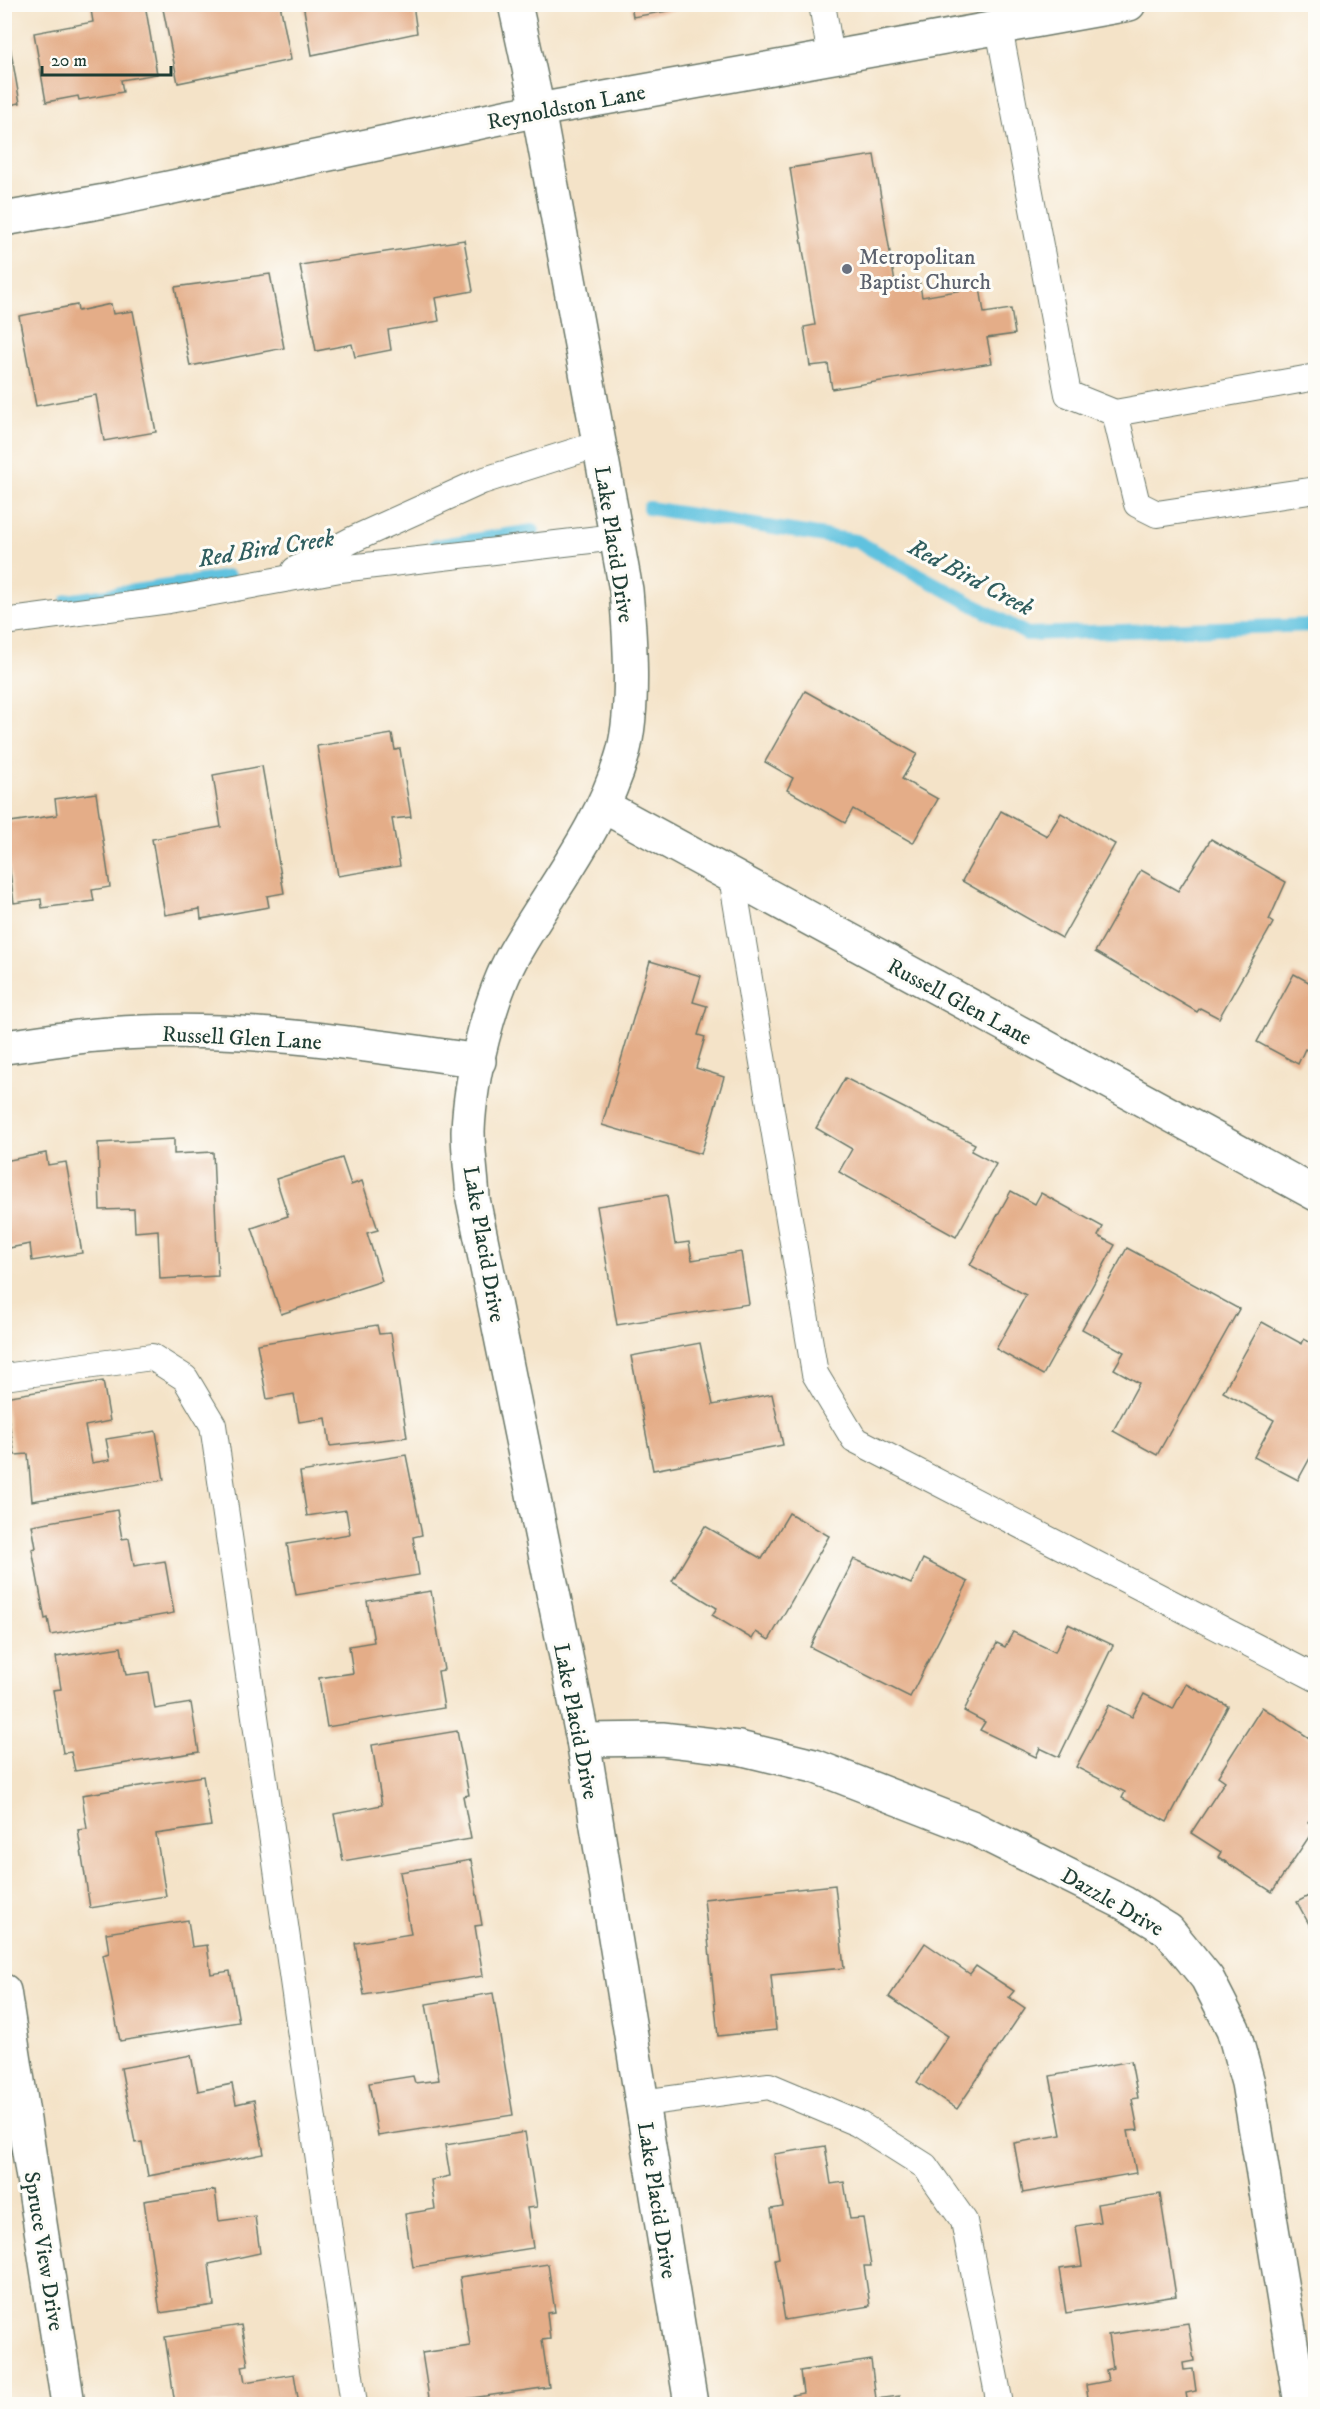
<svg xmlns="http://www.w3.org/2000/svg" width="1320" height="2409" viewBox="0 0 1320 2409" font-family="'IM FELL DW Pica',serif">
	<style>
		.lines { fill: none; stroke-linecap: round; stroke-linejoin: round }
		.stream { stroke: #61c2df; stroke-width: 14 }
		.building { fill: #e4ad88 }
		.lane-casing { stroke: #6a7768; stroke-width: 28 }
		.street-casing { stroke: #6a7768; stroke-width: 36 }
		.secondary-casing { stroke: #6a7768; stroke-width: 36 }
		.lane { stroke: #fff; stroke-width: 26 }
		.street { stroke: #fff; stroke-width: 33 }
		.secondary { stroke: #fff; stroke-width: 33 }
		.worship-dot { fill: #6b7280; stroke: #fdfcf7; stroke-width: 2 }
		.labels { text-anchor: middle; stroke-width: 6; stroke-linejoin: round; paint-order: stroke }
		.street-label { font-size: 22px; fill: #1f3d34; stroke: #fdfcf7 }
		.worship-label { font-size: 22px; fill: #5b616d; stroke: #fdfcf7; text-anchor: start }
		.water-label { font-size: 24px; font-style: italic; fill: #305e5f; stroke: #fdfcf7 }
	</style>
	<rect width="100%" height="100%" fill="#fdfcf7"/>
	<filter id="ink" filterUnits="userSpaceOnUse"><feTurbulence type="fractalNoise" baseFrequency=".0167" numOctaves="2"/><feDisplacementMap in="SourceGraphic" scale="12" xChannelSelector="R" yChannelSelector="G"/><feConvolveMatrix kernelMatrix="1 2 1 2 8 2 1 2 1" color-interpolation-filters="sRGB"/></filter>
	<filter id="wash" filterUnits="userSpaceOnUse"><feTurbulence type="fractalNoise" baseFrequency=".008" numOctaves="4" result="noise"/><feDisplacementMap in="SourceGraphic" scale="24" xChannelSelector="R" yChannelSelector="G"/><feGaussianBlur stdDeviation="1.35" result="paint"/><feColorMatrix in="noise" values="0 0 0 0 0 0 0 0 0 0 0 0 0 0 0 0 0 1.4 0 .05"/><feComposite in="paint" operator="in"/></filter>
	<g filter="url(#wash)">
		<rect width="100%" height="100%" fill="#f4e3c8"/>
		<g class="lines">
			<g class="stream">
				<polyline points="649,508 856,541 1027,634 1316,625"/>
				<polyline points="435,546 533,531"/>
				<polyline points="67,601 229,577"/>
			</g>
		</g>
		<g id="blocks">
			<g class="building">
				<polygon points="90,4 145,4 157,74 121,80 123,92 79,100 78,96 46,102 34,33 93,22"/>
				<polygon points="184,4 280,4 291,60 178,83 163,9"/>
				<polygon points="303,4 413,4 417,33 312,55"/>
				<polygon points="631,4 696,4 697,6 633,17"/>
				<polygon points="4,29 7,29 20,103 4,106"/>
				<polygon points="874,155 895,283 919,279 922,297 980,287 984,313 1011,309 1015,334 987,338 992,363 832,389 828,364 810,366 804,327 815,325 790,168"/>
				<polygon points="464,240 473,291 435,298 439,321 388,330 391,350 355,357 352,344 316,351 300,265"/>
				<polygon points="270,274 284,348 190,366 175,287"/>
				<polygon points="111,304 113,314 133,311 156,432 104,441 96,395 36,406 19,316 77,305 78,311"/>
				<polygon points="805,691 917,754 902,779 938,799 913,843 853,809 845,823 787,790 793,778 765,762"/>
				<polygon points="392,734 395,750 400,749 411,817 392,819 400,866 338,876 317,746"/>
				<polygon points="262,766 284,893 267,896 269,907 201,919 200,909 165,915 152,839 221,827 213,775"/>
				<polygon points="96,793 110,887 92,890 94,901 42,908 41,899 14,903 4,823 57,815 55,799"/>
				<polygon points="1001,811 1047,836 1061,813 1115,844 1062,938 962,881"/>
				<polygon points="1211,839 1286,882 1269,920 1273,923 1219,1018 1200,1008 1197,1012 1095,952 1141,870 1178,891"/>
				<polygon points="650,961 701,976 693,1002 707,1006 698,1035 705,1037 696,1068 724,1077 701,1154 602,1125"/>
				<polygon points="1294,974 1316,986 1316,1055 1305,1049 1298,1064 1257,1042"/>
				<polygon points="845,1078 975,1144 971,1151 996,1164 956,1237 839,1172 852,1149 816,1128"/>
				<polygon points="174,1139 174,1154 213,1152 218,1276 160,1279 158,1230 135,1232 134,1209 100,1210 98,1143"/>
				<polygon points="46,1153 48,1165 66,1162 82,1253 32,1261 30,1244 4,1249 4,1161"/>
				<polygon points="342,1158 351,1185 362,1181 378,1230 367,1233 382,1281 281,1314 252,1228 288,1216 276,1179"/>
				<polygon points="1011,1191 1035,1204 1041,1193 1103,1227 1098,1236 1115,1245 1043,1375 996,1349 1026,1295 970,1265"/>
				<polygon points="667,1195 675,1244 689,1242 692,1260 741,1252 749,1304 617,1325 597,1206"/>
				<polygon points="1127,1248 1239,1309 1157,1455 1113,1431 1139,1383 1114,1369 1124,1352 1082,1329"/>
				<polygon points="1262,1322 1302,1344 1304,1339 1316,1346 1316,1447 1298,1480 1254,1457 1274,1420 1223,1392"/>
				<polygon points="377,1325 379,1334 391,1333 407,1437 330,1446 326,1418 299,1422 294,1394 267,1399 257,1344"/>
				<polygon points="700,1343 713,1405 772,1394 783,1445 653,1470 631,1356"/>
				<polygon points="103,1381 110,1421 85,1426 92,1463 110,1460 106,1439 156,1431 164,1480 32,1501 28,1454 15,1455 4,1397"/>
				<polygon points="406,1455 422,1535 413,1537 419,1575 296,1595 287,1544 350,1534 346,1510 307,1516 300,1472"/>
				<polygon points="117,1510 122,1539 129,1538 134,1566 165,1561 174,1613 51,1635 48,1618 45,1619 32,1549 36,1548 32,1525"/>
				<polygon points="789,1513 829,1536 769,1640 756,1632 752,1639 712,1615 717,1608 672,1581 705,1526 762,1559"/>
				<polygon points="854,1559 911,1584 923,1559 968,1582 910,1697 810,1647"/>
				<polygon points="431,1591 444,1670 438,1671 444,1708 327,1727 319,1678 353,1673 349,1646 374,1642 367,1601"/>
				<polygon points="1068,1624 1113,1645 1059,1757 1040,1748 1036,1757 980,1730 985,1722 964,1711 997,1643 1005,1647 1013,1632 1055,1652"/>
				<polygon points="121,1647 126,1675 149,1672 155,1709 191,1703 199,1752 75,1771 71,1752 63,1753 53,1690 61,1689 56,1657"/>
				<polygon points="1186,1684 1228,1706 1167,1822 1122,1798 1125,1792 1076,1767 1109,1705 1132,1717 1144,1694 1173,1709"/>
				<polygon points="1262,1707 1314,1741 1309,1749 1316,1753 1316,1812 1308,1822 1315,1828 1272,1892 1218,1857 1221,1852 1191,1833 1225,1781 1218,1776"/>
				<polygon points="457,1731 469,1795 463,1796 471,1839 343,1861 334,1814 382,1805 372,1745"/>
				<polygon points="203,1776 211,1826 156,1834 166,1896 90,1908 78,1830 87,1829 82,1795"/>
				<polygon points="471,1860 482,1925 475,1926 483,1976 364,1995 355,1943 411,1934 400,1872"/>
				<polygon points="835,1885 844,1968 771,1975 776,2030 718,2036 704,1899"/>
				<polygon points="1316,1892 1316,1937 1297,1902"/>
				<polygon points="188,1920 192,1947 207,1945 211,1974 230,1971 239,2022 120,2041 103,1955 109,1953 106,1933"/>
				<polygon points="925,1943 970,1974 976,1966 1014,1991 1009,1997 1025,2008 957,2109 917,2082 948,2036 889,1997"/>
				<polygon points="493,1993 513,2115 378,2136 369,2083 413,2076 415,2083 439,2080 426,2004"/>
				<polygon points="191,2055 198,2091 232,2084 236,2104 254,2100 264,2154 148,2176 142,2142 135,2143 121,2068"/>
				<polygon points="1131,2061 1138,2098 1132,2099 1138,2130 1128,2131 1136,2173 1023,2193 1014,2143 1061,2135 1050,2076"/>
				<polygon points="525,2132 537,2207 527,2208 533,2248 413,2267 405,2214 435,2209 431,2180 450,2176 445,2145"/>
				<polygon points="825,2146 831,2184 844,2182 850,2219 863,2218 871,2266 864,2266 870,2306 785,2320 775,2259 779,2258 771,2209 783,2207 774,2154"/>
				<polygon points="215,2190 219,2221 255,2216 260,2253 209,2264 214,2305 160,2313 144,2201"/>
				<polygon points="1160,2194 1176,2296 1066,2313 1059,2269 1082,2266 1076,2226 1100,2222 1097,2204"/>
				<polygon points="548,2264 555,2312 547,2313 550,2339 542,2340 549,2387 430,2404 422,2353 470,2346 460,2277"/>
				<polygon points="1188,2323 1194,2361 1183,2363 1184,2370 1193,2369 1196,2391 1186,2393 1188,2404 1089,2404 1086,2385 1108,2381 1106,2370 1113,2368 1108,2335"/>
				<polygon points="241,2325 248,2365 242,2366 245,2382 294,2374 299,2404 175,2404 165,2337"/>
				<polygon points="871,2360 876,2399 900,2396 901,2404 793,2404 792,2395 803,2393 800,2371"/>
			</g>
		</g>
	</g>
	<g filter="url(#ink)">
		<use href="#blocks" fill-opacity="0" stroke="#6a7768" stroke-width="1.5"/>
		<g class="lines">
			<defs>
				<g id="lane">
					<polyline points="822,4 831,57"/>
					<polyline points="999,28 1068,394 1115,413 1316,377"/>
					<polyline points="1115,413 1137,504 1157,514 1316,490"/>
					<polyline points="295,570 354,539 482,481 599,444"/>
					<polyline points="4,622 169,600 340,569 616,537"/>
					<polyline points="732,877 815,1374 854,1439 1316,1678"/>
					<polyline points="4,1377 152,1357 185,1378 213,1425 354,2404"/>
					<polyline points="642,2103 769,2086 857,2123 925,2166 964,2221 1000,2404"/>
				</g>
				<g id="street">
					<polyline points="605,807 1316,1194"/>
					<path d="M4,1047C39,1043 74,1036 109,1034C232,1024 357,1043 479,1061"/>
					<polyline points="583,1740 662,1739 739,1748 814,1766 971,1827 1124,1903 1168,1930 1207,1978 1233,2029 1248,2083 1301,2404"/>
					<polyline points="4,1991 68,2404"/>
				</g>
				<g id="secondary">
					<path d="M515,4L538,110L626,590C630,637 635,708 623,753C602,827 553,886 515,952C489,997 470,1079 468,1131C468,1154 472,1177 473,1199L583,1740L691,2404"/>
					<polyline points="4,219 116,199 538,110 1129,4"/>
				</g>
			</defs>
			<use href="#lane" class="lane-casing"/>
			<use href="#street" class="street-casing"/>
			<use href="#secondary" class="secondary-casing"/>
			<use href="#lane" class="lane"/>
			<use href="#street" class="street"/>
			<use href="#secondary" class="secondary"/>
		</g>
	</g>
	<circle class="worship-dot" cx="847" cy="269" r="6"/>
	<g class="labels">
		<g class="street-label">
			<text transform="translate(566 106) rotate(-11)" y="8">Reynoldston Lane</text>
			<text transform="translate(615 544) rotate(81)" y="8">Lake Placid Drive</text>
			<text transform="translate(960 1001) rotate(28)" y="8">Russell Glen Lane</text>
			<text transform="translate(242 1037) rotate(3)" y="8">Russell Glen Lane</text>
			<text transform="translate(485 1244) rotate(80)" y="8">Lake Placid Drive</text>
			<text transform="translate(577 1721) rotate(79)" y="8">Lake Placid Drive</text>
			<text transform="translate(1113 1901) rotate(30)" y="8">Dazzle Drive</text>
			<text transform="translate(658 2200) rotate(81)" y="8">Lake Placid Drive</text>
			<text transform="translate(45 2251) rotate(81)" y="8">Spruce View Drive</text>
		</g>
		<g class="worship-label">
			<text x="859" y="264">Metropolitan<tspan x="859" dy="25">Baptist Church</tspan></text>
		</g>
		<g class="water-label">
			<text transform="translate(266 548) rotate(-9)" y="8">Red Bird Creek</text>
			<text transform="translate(971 577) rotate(28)" y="8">Red Bird Creek</text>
		</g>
	</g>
	<rect width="1320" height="2409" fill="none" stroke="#fdfcf7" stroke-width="24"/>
	<path d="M42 66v9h129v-9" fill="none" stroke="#1f3d34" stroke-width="3"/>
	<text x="51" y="66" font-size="18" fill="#1f3d34" stroke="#fdfcf7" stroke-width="4.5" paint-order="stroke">20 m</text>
</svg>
